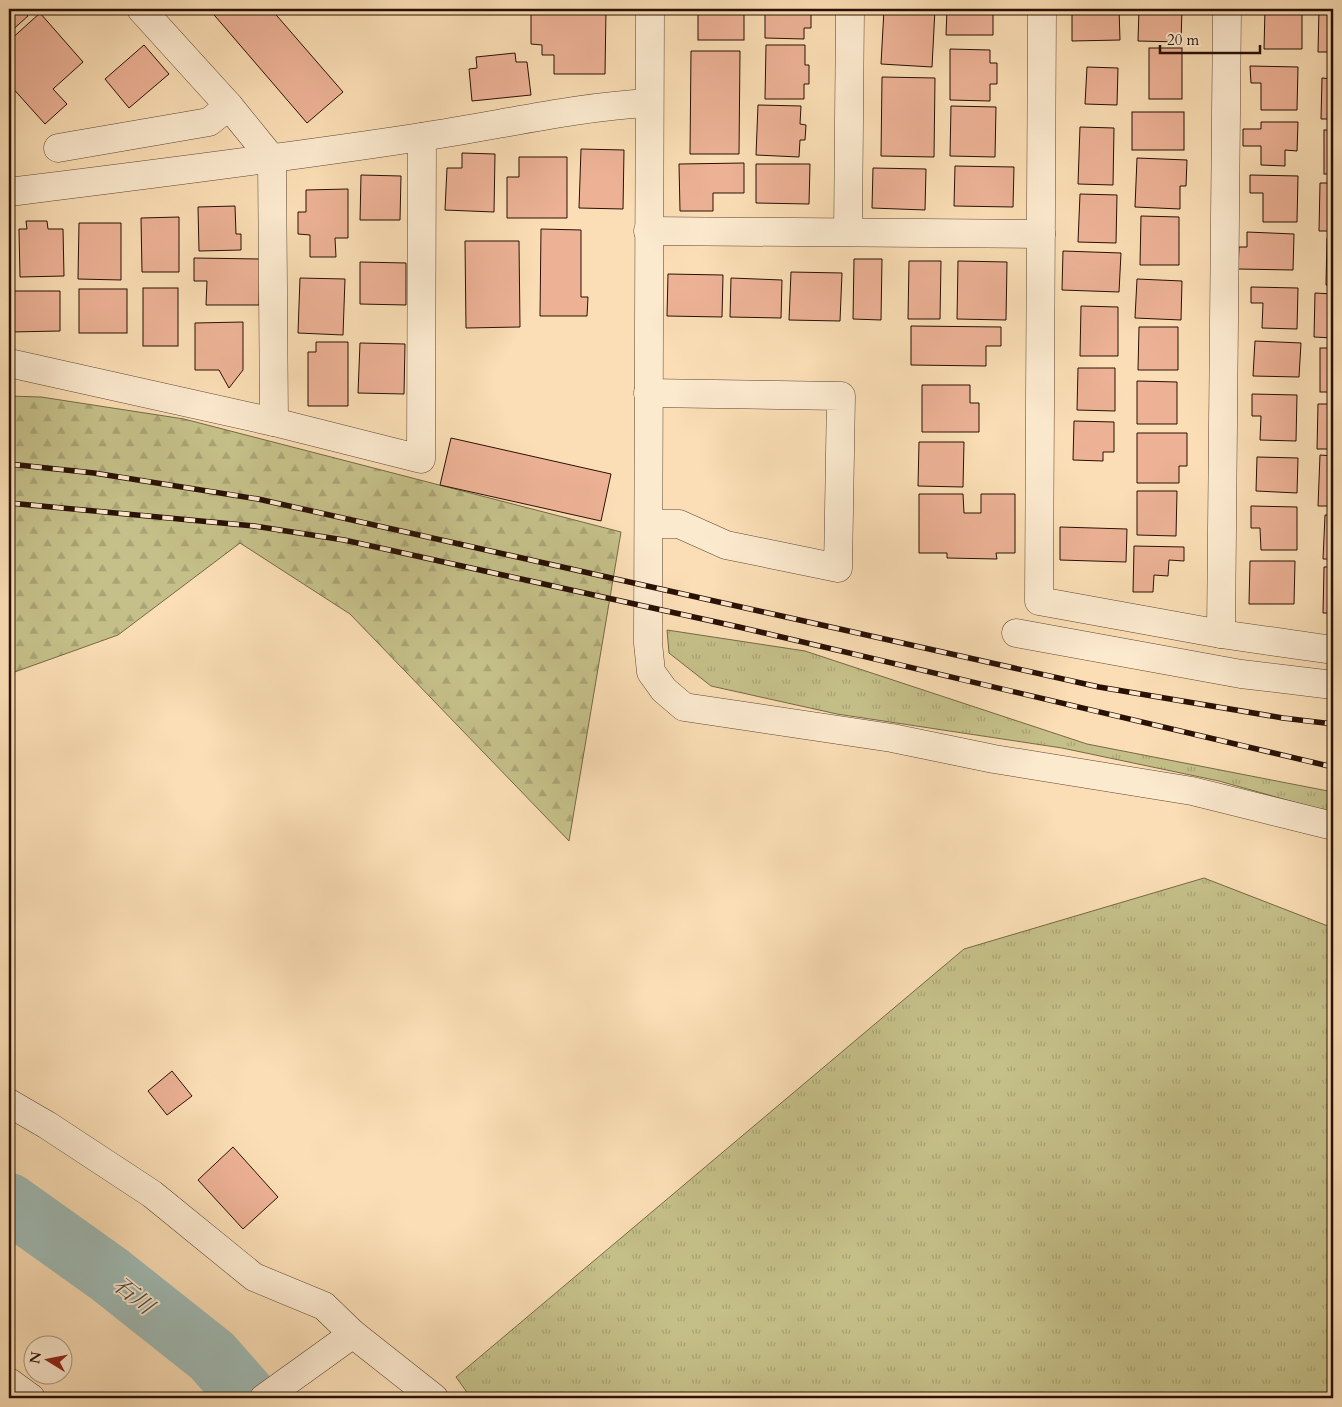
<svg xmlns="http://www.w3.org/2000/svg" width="1342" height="1407" viewBox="0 0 1342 1407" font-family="Cardo,'Noto Serif JP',serif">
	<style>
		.grass { fill: url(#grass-tufts); stroke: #776847 }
		.forest { fill: url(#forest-firs); stroke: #776847 }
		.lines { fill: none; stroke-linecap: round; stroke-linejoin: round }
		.river { stroke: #a0bbb5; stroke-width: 60 }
		.building { fill: #edb296; stroke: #291005 }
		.minor-casing { stroke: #5e4431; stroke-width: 29 }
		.minor { stroke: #fceacf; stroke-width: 28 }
		.rail-casing { stroke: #291005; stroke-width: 5.5 }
		.rail { stroke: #fceacf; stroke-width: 4; stroke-dasharray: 11; stroke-linecap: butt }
		.labels { text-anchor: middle; stroke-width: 4; stroke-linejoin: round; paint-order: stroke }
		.water-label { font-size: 22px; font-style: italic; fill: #534c43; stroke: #fceacf }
	</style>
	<defs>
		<pattern id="grass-tufts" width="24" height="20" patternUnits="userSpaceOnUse" patternTransform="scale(1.25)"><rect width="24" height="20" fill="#c5c089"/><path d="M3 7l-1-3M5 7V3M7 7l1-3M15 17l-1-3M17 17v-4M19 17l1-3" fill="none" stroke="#a9a475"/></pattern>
		<pattern id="forest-firs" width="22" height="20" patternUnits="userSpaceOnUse" patternTransform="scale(1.25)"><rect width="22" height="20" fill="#c5c089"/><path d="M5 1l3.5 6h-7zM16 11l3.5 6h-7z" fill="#a9a475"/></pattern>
	</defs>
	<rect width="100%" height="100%" fill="#fbdeb5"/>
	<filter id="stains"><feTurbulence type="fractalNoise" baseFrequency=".004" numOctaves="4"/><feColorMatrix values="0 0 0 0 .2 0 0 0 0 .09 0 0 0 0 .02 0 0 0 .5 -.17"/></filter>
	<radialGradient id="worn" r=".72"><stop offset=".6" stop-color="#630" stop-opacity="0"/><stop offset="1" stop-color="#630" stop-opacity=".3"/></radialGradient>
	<g class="grass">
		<polygon points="667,630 805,651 1087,744 1333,792 1333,813 1219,781 1062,748 837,714 711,686 669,653"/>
		<polygon points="1204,878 1333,928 1333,1398 471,1398 456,1377 964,949"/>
	</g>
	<polygon class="forest" points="9,396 41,397 184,419 621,532 569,841 350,614 240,543 118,635 9,674"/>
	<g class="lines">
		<polyline class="river" points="9,1203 110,1275 212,1356 249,1398"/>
	</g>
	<g class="building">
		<polygon points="9,9 21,9 28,16 9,33"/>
		<polygon points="209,9 271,9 343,92 307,123"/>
		<polygon points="531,9 606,9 605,74 554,74 554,55 542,55 542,45 531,44"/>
		<rect x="698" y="9" width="46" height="31"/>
		<polygon points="765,9 811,9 811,28 804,28 804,39 765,38"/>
		<polygon points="884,9 935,9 932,67 881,64"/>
		<polygon points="947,9 993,9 993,35 946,35"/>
		<polygon points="1072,9 1119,9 1120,40 1072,41"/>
		<polygon points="1139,9 1182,9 1181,42 1138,41"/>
		<polygon points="1265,9 1302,9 1302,49 1264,49"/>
		<polygon points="1319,9 1333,9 1333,52 1318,52"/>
		<polygon points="40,13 83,62 53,89 67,104 45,124 9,84 9,41"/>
		<polygon points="144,45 169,74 129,108 105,79"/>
		<polygon points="766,45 805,45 805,65 809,65 809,84 804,84 804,99 765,99"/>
		<rect x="1149" y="48" width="33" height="51"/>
		<polygon points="950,49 990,50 990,63 997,63 997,84 990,84 990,101 950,100"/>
		<polygon points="691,51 740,51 739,154 690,154"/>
		<polygon points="515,53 516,62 527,62 531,95 472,101 469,69 477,68 476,57"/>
		<polygon points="1250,66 1298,67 1297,110 1261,110 1261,83 1251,83"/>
		<polygon points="1087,67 1118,68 1117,105 1085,104"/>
		<polygon points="882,77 935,78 934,157 881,156"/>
		<polygon points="1322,78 1333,79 1333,119 1321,119"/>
		<polygon points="758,105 801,106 800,124 806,125 805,140 800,140 799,157 756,155"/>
		<polygon points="951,106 996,107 995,157 950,156"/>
		<rect x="1132" y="112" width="52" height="38"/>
		<polygon points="1261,122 1298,122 1297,151 1285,150 1285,166 1261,165 1261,146 1243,146 1243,129 1261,129"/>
		<polygon points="1080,127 1114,128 1113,185 1078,184"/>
		<rect x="1324" y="130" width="9" height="44"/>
		<polygon points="581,149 624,150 623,209 579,208"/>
		<polygon points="462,153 495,154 494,212 445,210 447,168 462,168"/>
		<polygon points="519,157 567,157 567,218 507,218 507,177 519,177"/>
		<polygon points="1137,158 1187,160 1186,186 1180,186 1180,209 1135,207"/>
		<polygon points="744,163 744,193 713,193 713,211 680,211 679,164"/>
		<polygon points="756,164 810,164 809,204 756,203"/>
		<polygon points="955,166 1014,167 1013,207 954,206"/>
		<polygon points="873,168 926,169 925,210 872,208"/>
		<polygon points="361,175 401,176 400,220 360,220"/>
		<polygon points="1250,175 1298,176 1297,222 1263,222 1263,193 1250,193"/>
		<polygon points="1320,183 1333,183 1333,231 1319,231"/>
		<polygon points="348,189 348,238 335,238 336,257 310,257 310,235 298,234 298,212 306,212 306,190"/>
		<polygon points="1080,194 1117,195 1116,243 1078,242"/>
		<polygon points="235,206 236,234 241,234 241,250 199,251 198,207"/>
		<polygon points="1141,216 1179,217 1179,265 1140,265"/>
		<polygon points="179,217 179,272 142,272 141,218"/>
		<polygon points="26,221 47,221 48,229 63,229 64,276 20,277 19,229 27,229"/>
		<polygon points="79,223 121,223 121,280 78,279"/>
		<polygon points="541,229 581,230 581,297 588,297 587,316 540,316"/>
		<polygon points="1247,232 1294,234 1293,270 1238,269 1239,247 1247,247"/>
		<polygon points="1327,238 1333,238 1333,285 1326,285"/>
		<polygon points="465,241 519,241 520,327 466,328"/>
		<polygon points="1063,251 1121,253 1119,292 1062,290"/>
		<polygon points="194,258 260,259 259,305 206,305 207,281 194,281"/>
		<polygon points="854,259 882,259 881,320 853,319"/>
		<polygon points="909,261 941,261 940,319 908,319"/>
		<polygon points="958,261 1007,262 1006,320 957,319"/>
		<polygon points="360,262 406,263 406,305 360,304"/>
		<polygon points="791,272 842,273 840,321 789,320"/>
		<polygon points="668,274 723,275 722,317 667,316"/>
		<polygon points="300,278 345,279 343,335 298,333"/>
		<polygon points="731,278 782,280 781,318 730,317"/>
		<polygon points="1137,279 1182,281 1181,320 1135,318"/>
		<polygon points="1251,287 1298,288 1297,329 1262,328 1263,303 1251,303"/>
		<rect x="143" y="288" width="35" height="58"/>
		<rect x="79" y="289" width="48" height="44"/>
		<polygon points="10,291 60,291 60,331 10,332"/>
		<polygon points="1315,293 1333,294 1333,338 1314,337"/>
		<polygon points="1081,306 1118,307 1118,356 1080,356"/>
		<polygon points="243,322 243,370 229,388 219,370 195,370 195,323"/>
		<polygon points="911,326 1001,327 1001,346 986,346 986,366 911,365"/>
		<polygon points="1139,327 1178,327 1178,370 1138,370"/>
		<polygon points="1255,341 1301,343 1299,377 1253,376"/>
		<polygon points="316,342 348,342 348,406 308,406 308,352 316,352"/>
		<polygon points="360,343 405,344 404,394 358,393"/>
		<rect x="1320" y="348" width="13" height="44"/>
		<polygon points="1078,368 1115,368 1115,411 1077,410"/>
		<polygon points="1137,381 1177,382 1177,424 1137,424"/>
		<polygon points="922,385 970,385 970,403 979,403 979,432 922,432"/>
		<polygon points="1252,394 1297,395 1296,441 1260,440 1261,416 1252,416"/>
		<polygon points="1318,404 1333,404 1333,449 1317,449"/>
		<polygon points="1074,421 1114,422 1114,452 1103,452 1103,461 1073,460"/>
		<polygon points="1137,433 1187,433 1187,466 1179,466 1179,483 1137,483"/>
		<polygon points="451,438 611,474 601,521 440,485"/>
		<polygon points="919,442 964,442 963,487 918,486"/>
		<polygon points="1320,455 1333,456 1333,506 1318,506"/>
		<polygon points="1257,457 1298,458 1297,493 1256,491"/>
		<polygon points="1137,491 1177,491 1176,536 1137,535"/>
		<polygon points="919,494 963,494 964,513 981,513 981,494 1015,494 1015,553 996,553 997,559 947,558 947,553 919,553"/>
		<polygon points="1251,506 1297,507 1297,550 1261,550 1260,528 1251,528"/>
		<polygon points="1325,515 1333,515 1333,559 1323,559"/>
		<polygon points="1060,527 1127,529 1126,562 1060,560"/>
		<polygon points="1134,546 1184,547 1184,561 1169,560 1168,576 1154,575 1153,592 1133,592"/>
		<polygon points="1250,561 1295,561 1294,604 1249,604"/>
		<polygon points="1324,567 1333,567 1333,613 1323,613"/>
		<polygon points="172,1071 192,1096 167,1115 148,1091"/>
		<polygon points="233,1147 278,1197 243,1229 198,1180"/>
	</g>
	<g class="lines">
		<defs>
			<g id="minor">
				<polyline points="141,9 229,106 272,159 274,422"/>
				<polyline points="650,9 648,643 651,672 664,690 684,707 892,738 994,759 1192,791 1333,826"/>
				<polyline points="1042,9 1039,601 1221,634 1333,650"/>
				<polyline points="58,148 209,122 229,106"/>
				<path d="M9,192C146,175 284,158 421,137C497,126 573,107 649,103"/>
				<polyline points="648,231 1041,234"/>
				<polyline points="848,232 850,9"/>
				<polyline points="9,363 274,422 421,459 422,137"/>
				<polyline points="648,393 841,396 838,568 726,545 679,524 649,524"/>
				<polyline points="1016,633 1241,674 1333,685"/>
				<polyline points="1221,634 1227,9"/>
				<polyline points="9,1103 47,1125 152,1194 254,1277 324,1306 353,1334"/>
				<polyline points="9,1382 31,1398"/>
				<polyline points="264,1398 353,1334 434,1398"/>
			</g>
		</defs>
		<use href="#minor" class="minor-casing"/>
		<use href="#minor" class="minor"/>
		<defs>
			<g id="rail">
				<polyline points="9,464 94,473 258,499 1099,687 1283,718 1333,724"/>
				<polyline points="9,503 254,526 344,540 739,627 1333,767"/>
			</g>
		</defs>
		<use href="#rail" class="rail-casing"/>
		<use href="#rail" class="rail"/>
	</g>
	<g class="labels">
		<g class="water-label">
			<text transform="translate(134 1295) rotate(39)" y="8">石川</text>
		</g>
	</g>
	<rect width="1342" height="1407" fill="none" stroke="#fbdeb5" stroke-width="30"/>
	<rect x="10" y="10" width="1322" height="1387" fill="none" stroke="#291005" stroke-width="2.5"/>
	<rect x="15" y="15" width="1312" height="1377" fill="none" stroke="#291005"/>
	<g transform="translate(48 1360) rotate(280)"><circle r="24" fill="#fceacf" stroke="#a8937e"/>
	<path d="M0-4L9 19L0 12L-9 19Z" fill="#8f2418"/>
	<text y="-8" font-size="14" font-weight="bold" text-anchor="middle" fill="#291005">N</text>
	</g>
	<path d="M1160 45v8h100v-8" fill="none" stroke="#291005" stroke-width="2.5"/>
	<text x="1167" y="45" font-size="15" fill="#291005" stroke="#fceacf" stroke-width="4" paint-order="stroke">20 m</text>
	<rect width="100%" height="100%" filter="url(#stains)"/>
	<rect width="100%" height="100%" fill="url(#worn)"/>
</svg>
